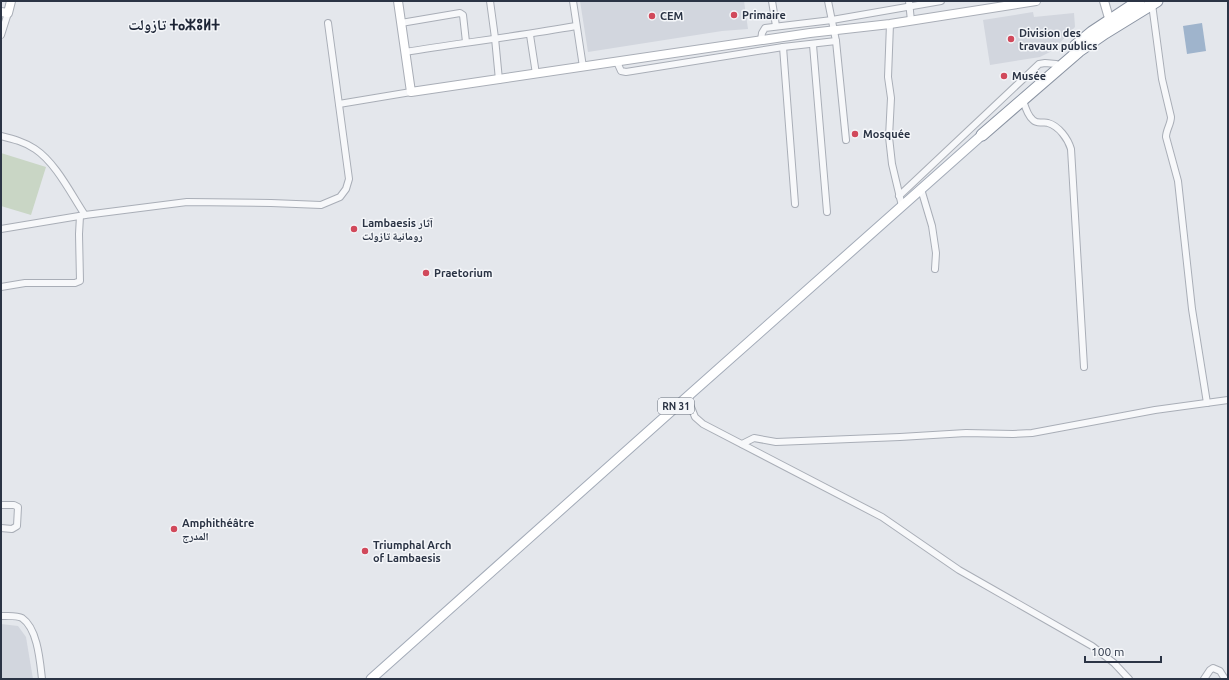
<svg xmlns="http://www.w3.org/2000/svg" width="1229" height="680" viewBox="0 0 1229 680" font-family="Ubuntu,'Noto Naskh Arabic','Noto Sans Tifinagh',sans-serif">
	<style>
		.built { fill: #d2d6de }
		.green { fill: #c9d6c5 }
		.water { fill: #9fb4cc }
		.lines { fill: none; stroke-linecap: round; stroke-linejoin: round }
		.street-casing { stroke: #a9aeb7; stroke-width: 8 }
		.secondary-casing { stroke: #a9aeb7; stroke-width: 10 }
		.primary-casing { stroke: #a3abb8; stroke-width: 11 }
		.highway-casing { stroke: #8b94a3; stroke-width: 13 }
		.street { stroke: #f7f8fa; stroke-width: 6 }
		.secondary { stroke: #fff; stroke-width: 8 }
		.primary { stroke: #fff; stroke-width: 9 }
		.highway { stroke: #fff; stroke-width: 11 }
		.poi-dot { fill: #d1495b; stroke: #f4f6f9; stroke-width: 1.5 }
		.labels { text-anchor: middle; stroke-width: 3; stroke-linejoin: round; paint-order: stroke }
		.shield { fill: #f4f6f9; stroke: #676e7b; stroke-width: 1 }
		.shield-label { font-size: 10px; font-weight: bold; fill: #2b3445 }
		.poi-label { font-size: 11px; font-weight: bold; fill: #2b3445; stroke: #f4f6f9; text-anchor: start }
		.district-label { font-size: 15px; font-weight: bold; fill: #1d2536; stroke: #f4f6f9 }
	</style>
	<rect width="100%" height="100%" fill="#e4e7ec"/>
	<g class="built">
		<polygon points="580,1 744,1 748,29 722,31 588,52"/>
		<polygon points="1033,12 1034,17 1074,13 1075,27 1052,51 1040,57 990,65 983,20"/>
		<polygon points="1,624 18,626 26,637 33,679 1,679"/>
	</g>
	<polygon class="green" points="1,153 46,167 31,215 1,206"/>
	<polygon class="water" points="1202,23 1206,51 1187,54 1183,26"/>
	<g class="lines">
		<defs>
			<g id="street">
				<polyline points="490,1 495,38 499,80"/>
				<polyline points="573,1 583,67"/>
				<polyline points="772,1 776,26"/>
				<polyline points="828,1 836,41 846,140"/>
				<polyline points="909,1 911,21"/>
				<path d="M1152,4L1162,79L1171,117C1171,124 1166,130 1166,137L1178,181L1192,309L1207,403"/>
				<polyline points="401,23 460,13 463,15 466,42"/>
				<polyline points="890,24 888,77 891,98 889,137 892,164 902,206"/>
				<polyline points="1,35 8,13"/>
				<polyline points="530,35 536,74"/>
				<polyline points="761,40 762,33 765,28 832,20 941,1"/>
				<polyline points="813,45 827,212"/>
				<polyline points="783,47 795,204"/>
				<path d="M405,52C462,43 519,36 576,26"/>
				<polyline points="617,62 621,71 626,72 783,47 836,41"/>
				<path d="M1023,100C1025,107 1028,116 1033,120C1038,125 1043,121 1048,123C1059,126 1068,139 1071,149L1084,367"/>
				<polyline points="339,104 411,92"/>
				<path d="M1,136C13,139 25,142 35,149C56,163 71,194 85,215"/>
				<polyline points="921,189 932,226 936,253 935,269"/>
				<polyline points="899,196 1039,64 1045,63 1056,64"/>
				<polyline points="1,229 85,215 187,202 271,203 321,205 340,197 346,189 349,179 328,23"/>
				<polyline points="1,287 25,283 75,283 80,281 79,234 80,216"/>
				<polyline points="687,397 695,417 703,424 882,517 959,570 1092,646 1114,663 1129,679"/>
				<polyline points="742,444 754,438 776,442 900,437 966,433 1013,434 1032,433 1155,410 1228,400"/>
				<polyline points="1,505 14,505 18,507 17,526 12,529 1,528"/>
				<path d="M1,616C7,616 17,615 22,618C38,629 40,662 42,679"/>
				<polyline points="1204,679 1210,670 1213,668 1220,671 1225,679"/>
			</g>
			<g id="secondary">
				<polyline points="398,1 411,92 810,33 890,24 1036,1"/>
				<polyline points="1104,1 1111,25"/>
				<polyline points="1,12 8,13 11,1"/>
			</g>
			<polyline id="primary" points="371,679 687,397 982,135"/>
			<g id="highway">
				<polyline points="1075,46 1092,32 1139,1"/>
				<polyline points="982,135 1079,51 1105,33 1157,1"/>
			</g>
		</defs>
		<use href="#street" class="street-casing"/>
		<use href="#secondary" class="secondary-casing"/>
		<use href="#primary" class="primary-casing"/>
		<use href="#highway" class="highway-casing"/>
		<use href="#street" class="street"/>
		<use href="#secondary" class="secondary"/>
		<use href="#primary" class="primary"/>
		<use href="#highway" class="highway"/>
	</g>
	<g class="poi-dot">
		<circle cx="734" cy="15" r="4"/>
		<circle cx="652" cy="16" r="4"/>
		<circle cx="1011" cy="39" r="4"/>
		<circle cx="1004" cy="76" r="4"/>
		<circle cx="855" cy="134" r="4"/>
		<circle cx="354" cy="229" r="4"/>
		<circle cx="426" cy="273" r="4"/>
		<circle cx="174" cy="529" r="4"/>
		<circle cx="365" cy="551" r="4"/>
	</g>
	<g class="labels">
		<rect class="shield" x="658" y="398" width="36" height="16" rx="3"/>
		<g class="shield-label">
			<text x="676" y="410">RN 31</text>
		</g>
		<g class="poi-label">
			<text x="742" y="19">Primaire</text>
			<text x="660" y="20">CEM</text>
			<text x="1019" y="37">Division des<tspan x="1019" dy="13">travaux publics</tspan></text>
			<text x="1012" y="80">Musée</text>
			<text x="863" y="138">Mosquée</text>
			<text x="362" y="227">Lambaesis آثار<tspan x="362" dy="13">رومانية تازولت</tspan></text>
			<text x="434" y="277">Praetorium</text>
			<text x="182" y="527">Amphithéâtre<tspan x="182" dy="13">المدرج</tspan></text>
			<text x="373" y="549">Triumphal Arch<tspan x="373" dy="13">of Lambaesis</tspan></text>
		</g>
		<g class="district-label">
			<text x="174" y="30">تازولت ⵜⴰⵣⵓⵍⵜ</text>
		</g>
	</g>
	<rect width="1229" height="680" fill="none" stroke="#2b3445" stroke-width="4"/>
	<path d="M1085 656v6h76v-6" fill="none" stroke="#2b3445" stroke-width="2"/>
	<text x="1091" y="656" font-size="12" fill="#2b3445" stroke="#f4f6f9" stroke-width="3" paint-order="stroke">100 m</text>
</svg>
